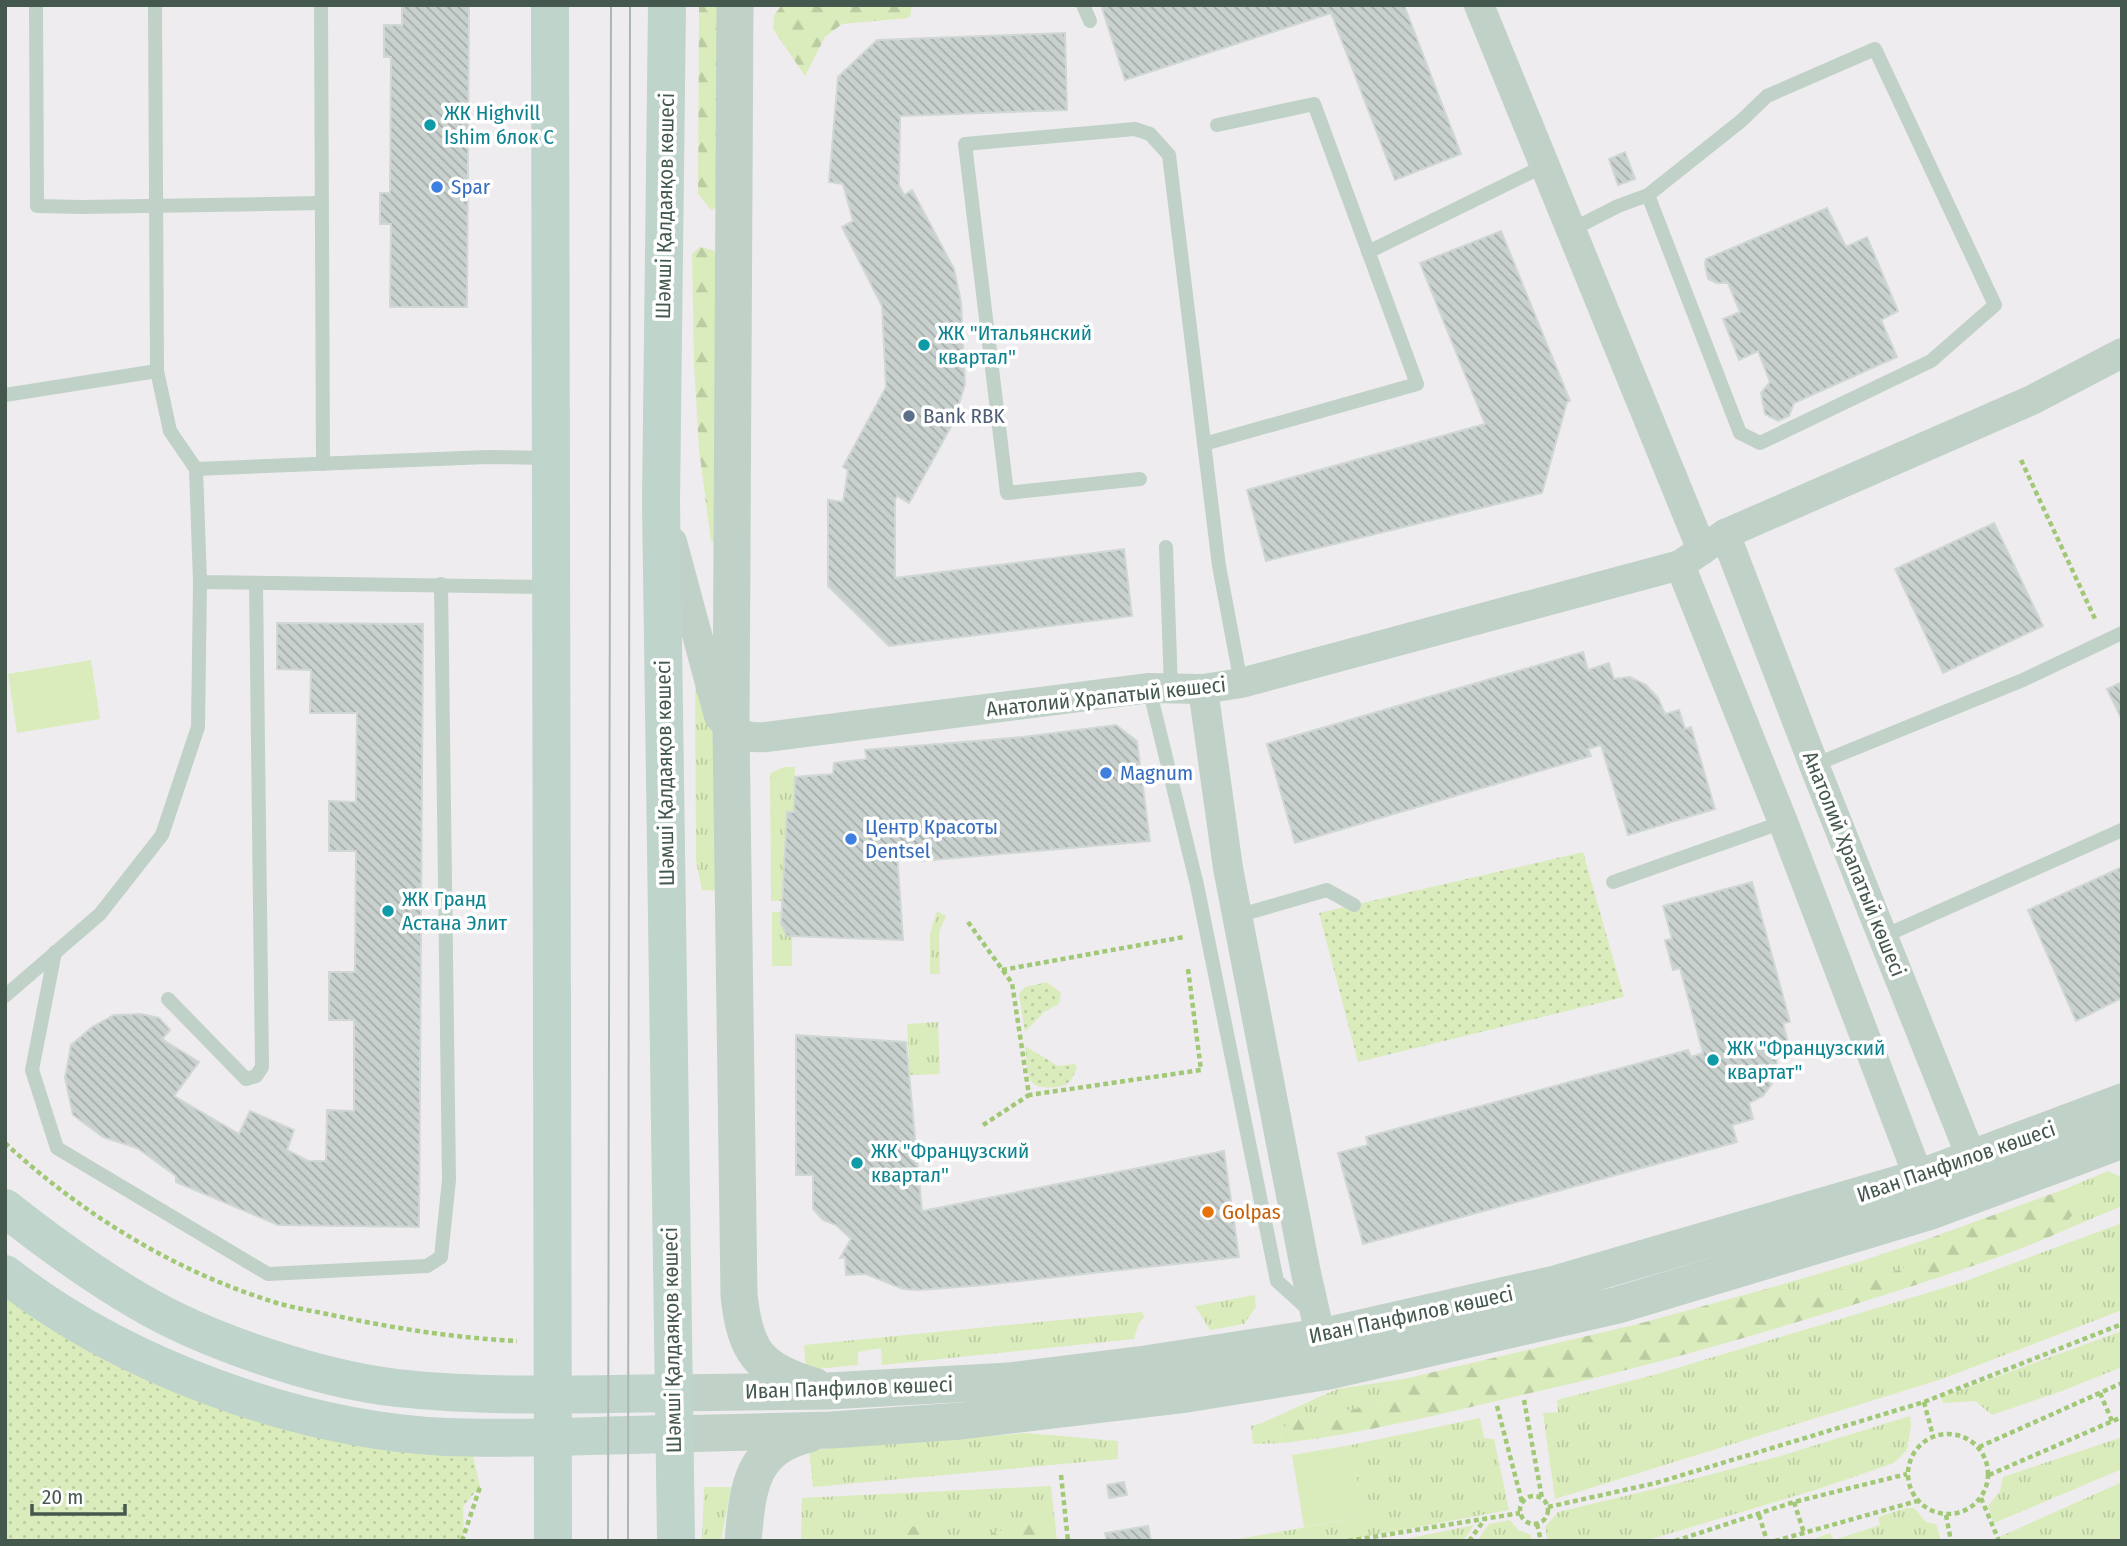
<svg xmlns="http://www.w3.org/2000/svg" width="2127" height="1546" viewBox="0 0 2127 1546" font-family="'Fira Sans Condensed',sans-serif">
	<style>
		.grass { fill: url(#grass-tufts) }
		.forest { fill: url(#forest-firs) }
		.park { fill: url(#park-dots) }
		.pitch { fill: #daecbb }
		.building { fill: url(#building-back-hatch); stroke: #d0d7d5; stroke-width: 2 }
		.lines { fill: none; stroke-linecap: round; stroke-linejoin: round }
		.path { stroke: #a0c875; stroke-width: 4.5; stroke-dasharray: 5 3.5; stroke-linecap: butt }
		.service { stroke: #c0d1c7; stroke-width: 14 }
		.minor { stroke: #c0d1c7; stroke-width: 30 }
		.tertiary { stroke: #c0d1c7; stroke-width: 37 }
		.secondary { stroke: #bfd4ca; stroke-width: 38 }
		.tram { stroke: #aeb6b3; stroke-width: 2 }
		.service-bridge { stroke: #c0d1c7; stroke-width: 14 }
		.culture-dot { fill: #0f9aa8; stroke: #fff; stroke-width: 2.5 }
		.shop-dot { fill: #3f7fe0; stroke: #fff; stroke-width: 2.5 }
		.service-dot { fill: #5c6f8a; stroke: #fff; stroke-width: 2.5 }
		.food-dot { fill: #e8710a; stroke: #fff; stroke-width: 2.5 }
		.labels { text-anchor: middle; stroke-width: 7; stroke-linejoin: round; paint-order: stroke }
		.culture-label { font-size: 21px; fill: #0d838f; stroke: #fff; text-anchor: start }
		.shop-label { font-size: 21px; fill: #366cbe; stroke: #fff; text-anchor: start }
		.street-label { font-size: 21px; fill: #45584e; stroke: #fff }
		.service-label { font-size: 21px; fill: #4e5e75; stroke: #fff; text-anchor: start }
		.food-label { font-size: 21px; fill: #c56008; stroke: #fff; text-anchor: start }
	</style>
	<defs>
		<pattern id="grass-tufts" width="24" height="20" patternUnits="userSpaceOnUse" patternTransform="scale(1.75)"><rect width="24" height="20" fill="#daecbb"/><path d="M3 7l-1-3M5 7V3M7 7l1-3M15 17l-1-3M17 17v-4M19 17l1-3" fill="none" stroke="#bccca2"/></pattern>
		<pattern id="forest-firs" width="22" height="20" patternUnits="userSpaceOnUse" patternTransform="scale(1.75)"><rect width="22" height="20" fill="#daecbb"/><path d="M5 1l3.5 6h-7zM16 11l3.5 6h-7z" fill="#bccca2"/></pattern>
		<pattern id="park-dots" width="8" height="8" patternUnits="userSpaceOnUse" patternTransform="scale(1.75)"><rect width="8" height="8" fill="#daecbb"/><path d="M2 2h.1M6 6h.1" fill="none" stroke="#bccca2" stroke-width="1.8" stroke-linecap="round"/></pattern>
		<pattern id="building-back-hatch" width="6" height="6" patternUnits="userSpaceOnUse" patternTransform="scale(1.75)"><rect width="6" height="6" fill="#c9d1ce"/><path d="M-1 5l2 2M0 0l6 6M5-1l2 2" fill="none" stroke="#a5aca9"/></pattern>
	</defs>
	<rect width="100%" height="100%" fill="#efecef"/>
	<g class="grass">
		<polygon points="695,657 701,665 722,774 725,891 702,890 696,861"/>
		<polygon points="784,767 795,767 792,901 771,901 770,773"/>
		<polygon points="937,911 946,916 939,932 940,974 930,974 930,933"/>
		<rect x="772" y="912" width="20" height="54"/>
		<polygon points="938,1022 940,1074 910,1075 907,1024"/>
		<polygon points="2108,1171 2122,1177 2122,1206 2065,1230 2076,1199 2065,1189"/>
		<polygon points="2122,1223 2122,1310 1942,1379 1555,1499 1543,1413 1558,1412 1557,1400 1657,1374 1960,1283"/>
		<polygon points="1933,1237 1925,1261 1824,1295 1807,1297 1784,1287 1773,1287 1862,1261"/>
		<polygon points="1255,1295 1256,1307 1244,1324 1210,1330 1195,1306"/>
		<polygon points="1142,1312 1144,1317 1138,1325 1134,1339 882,1365 881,1348 858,1352 858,1365 806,1370 804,1345"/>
		<polygon points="2122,1331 2122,1367 2062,1391 1992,1415 1975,1401 1943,1403 1941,1397"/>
		<polygon points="1404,1379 1387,1386 1383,1404 1290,1420 1280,1433 1283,1443 1253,1444 1251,1426 1262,1423 1337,1389"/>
		<polygon points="1910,1416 1911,1426 1907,1450 1894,1463 1818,1489 1645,1541 1548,1541 1545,1527 1558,1512 1667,1486 1777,1457"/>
		<polygon points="1480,1418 1484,1438 1494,1439 1509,1510 1342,1541 1227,1541 1363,1517 1351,1445"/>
		<polygon points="1027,1433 1118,1441 1118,1459 813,1487 809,1450"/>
		<polygon points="2122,1437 2122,1469 1994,1523 1988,1506 2000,1491 2003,1477"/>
		<polygon points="2122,1482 2122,1541 2000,1541 1999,1537"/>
		<polygon points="1051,1486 1057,1541 801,1541 802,1498"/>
		<polygon points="704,1487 731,1487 721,1541 702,1541"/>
		<polygon points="1907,1508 1914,1508 1926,1522 1936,1524 1941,1541 1808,1541 1830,1533 1834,1540 1880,1525 1878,1517"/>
		<polygon points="1510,1520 1518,1530 1531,1535 1532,1541 1477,1541 1489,1524"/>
		<polygon points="1474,1525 1463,1541 1396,1541"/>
	</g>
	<g class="forest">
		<polygon points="699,5 723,5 723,205 711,210 698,194"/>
		<polygon points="782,5 911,5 911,14 908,18 842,24 825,37 805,76 773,29 774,15"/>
		<polygon points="700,247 713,250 720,258 721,544 711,542 699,449 694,363 692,254"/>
		<path d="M2065,1189L2076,1199L2078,1209L2069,1219L2065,1230C2005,1257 1943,1276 1881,1296C1771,1331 1661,1363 1548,1389C1461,1409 1372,1433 1283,1443L1280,1433L1290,1420L1383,1404L1387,1386L1404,1379L1634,1325L1773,1287H1784L1807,1297L1824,1295L1925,1261L1933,1237Z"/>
		<polygon points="1038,1522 1051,1532 1048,1541 983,1541 994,1532"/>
		<polygon points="923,1526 936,1534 940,1541 889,1541 903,1527"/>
	</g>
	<g class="park">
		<polygon points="1583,852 1624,997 1358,1062 1319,913"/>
		<polygon points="1047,982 1061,993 1059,1004 1044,1012 1025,1032 1019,994 1025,987"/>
		<path d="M1025,1046L1058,1066L1074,1064L1077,1066C1075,1073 1072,1081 1065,1085C1058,1088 1038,1089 1033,1083C1026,1076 1027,1056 1025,1046Z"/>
		<polygon points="5,1292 74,1341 473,1456 480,1487 463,1506 464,1541 5,1541"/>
	</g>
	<g class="pitch">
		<polygon points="91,660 100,719 17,733 8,674"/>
		<polygon points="1351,1445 1363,1517 1304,1527 1292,1455"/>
	</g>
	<g class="building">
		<polygon points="402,5 469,5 467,307 390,307 391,224 380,224 380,193 390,193 391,57 384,57 384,25 402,25"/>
		<polygon points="1110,5 1404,5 1461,154 1395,180 1331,13 1125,80 1102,8"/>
		<polygon points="1065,33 1067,110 900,116 899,185 904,195 912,190 954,269 961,302 965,384 953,423 909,503 897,496 895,500 895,578 1124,549 1132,616 889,646 828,586 828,500 843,502 848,470 843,467 886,387 882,306 842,227 853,221 843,184 829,182 838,77 877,40"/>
		<polygon points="1625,152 1635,179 1618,185 1609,159"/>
		<polygon points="1827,208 1846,247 1867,237 1898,311 1881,320 1897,357 1794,403 1789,416 1778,421 1765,414 1761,393 1770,382 1758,351 1739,360 1723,319 1740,312 1728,283 1717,283 1708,279 1705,264 1706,259"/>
		<polygon points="1501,231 1570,401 1567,402 1542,493 1266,561 1247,490 1485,424 1420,263"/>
		<polygon points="1994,523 2043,626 1943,673 1895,569"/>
		<polygon points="277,623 423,624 419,1227 278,1225 176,1182 176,1176 137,1148 103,1137 73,1115 65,1078 71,1045 92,1027 114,1015 141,1014 159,1018 170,1030 162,1039 199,1062 174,1096 239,1134 250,1111 294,1130 287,1150 308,1161 326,1161 327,1110 354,1111 354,1020 329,1020 329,972 355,972 356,851 329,851 329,801 356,802 357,713 310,713 311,670 277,669"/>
		<polygon points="1583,652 1588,670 1609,663 1614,679 1630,677 1646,685 1658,698 1665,714 1679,710 1685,729 1691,727 1715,809 1628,835 1601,745 1588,749 1591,756 1295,843 1267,744"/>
		<polygon points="2122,682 2122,720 2107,689"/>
		<polygon points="1116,725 1137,741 1150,841 921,861 914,850 897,852 903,940 787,936 781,924 787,812 794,812 795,777 833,774 834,763 867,759 865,750 1023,737"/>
		<polygon points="2122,867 2122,998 2076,1021 2028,910"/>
		<polygon points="1752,882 1790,1022 1783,1023 1788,1042 1774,1046 1777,1064 1773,1082 1763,1096 1749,1103 1753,1119 1732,1125 1737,1142 1363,1244 1338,1153 1368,1145 1366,1137 1688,1050 1691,1057 1703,1053 1680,968 1673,970 1665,940 1672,939 1663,906"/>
		<polygon points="796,1035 906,1042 922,1211 1224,1151 1239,1257 984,1285 919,1290 903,1289 866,1274 846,1275 845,1257 840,1258 851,1239 836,1225 823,1220 813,1209 813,1175 796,1175"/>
		<polygon points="1124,1482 1127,1495 1109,1498 1107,1485"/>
		<polygon points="1148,1526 1151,1541 1107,1541 1105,1533"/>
	</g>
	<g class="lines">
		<g class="path">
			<polyline points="2021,460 2096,621"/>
			<polyline points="968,922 1012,983 1029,1095 1201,1070 1188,969"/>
			<polyline points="1002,970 1184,937 1184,939"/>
			<polyline points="983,1125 1029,1095"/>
			<path d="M5,1143C82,1214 174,1271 274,1302C293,1308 313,1311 332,1315C392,1328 455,1338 517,1341"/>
			<polyline points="2100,1393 2112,1421"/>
			<polyline points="1524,1400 1542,1498"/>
			<polyline points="1924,1402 1933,1436"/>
			<polyline points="1497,1406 1522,1502"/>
			<circle cx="1948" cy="1474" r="40"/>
			<polyline points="1979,1447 2122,1383"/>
			<polyline points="1061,1475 1068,1541"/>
			<polyline points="1989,1475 2122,1417"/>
			<circle cx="1534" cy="1510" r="14"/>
			<polyline points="1981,1498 1999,1541"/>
			<polyline points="1794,1502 1804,1533"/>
			<polyline points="1548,1507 1656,1483 1924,1402 2122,1324"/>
			<polyline points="1759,1515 1767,1541"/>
			<polyline points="1946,1515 1951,1541"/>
			<polyline points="1537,1524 1541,1541"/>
			<polyline points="462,1541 480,1487"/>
			<polyline points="1348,1541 1520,1513"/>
			<polyline points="1469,1541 1485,1519"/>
			<polyline points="1675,1541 1794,1502 1907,1474"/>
			<polyline points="1775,1541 1917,1501"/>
		</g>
		<g class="service">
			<polyline points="36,5 37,206 81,207"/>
			<polyline points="155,5 157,371 170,431 196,469"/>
			<polyline points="321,5 323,464"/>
			<polyline points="1083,5 1090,21"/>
			<polyline points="210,205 322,203"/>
			<polyline points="1571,230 1618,206 1648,195 1741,121 1767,96 1875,49 1995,305 1931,361 1760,443 1740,433 1648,195"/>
			<polyline points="1368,252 1546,165"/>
			<polyline points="5,395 157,371"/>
			<polyline points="1204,444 1417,384 1314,104 1217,125"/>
			<polyline points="1140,479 1007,493 965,144 1135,129 1150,134 1169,155 1219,566 1241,683"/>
			<polyline points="1166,547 1171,687"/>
			<polyline points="549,587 200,582 196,469 487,457 550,458"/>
			<polyline points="1149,688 1197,885 1277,1281 1309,1310"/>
			<polyline points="1814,765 2023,680 2122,633"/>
			<polyline points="1613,882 1783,822"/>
			<polyline points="1237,916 1327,890 1354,905"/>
			<polyline points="1884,936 2122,830"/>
			<polyline points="55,952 32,1070 57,1148 268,1274 427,1266 441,1257 449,1180 441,584"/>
			<polyline points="5,996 100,914 162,835 198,727 200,582"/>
			<polyline points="168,999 246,1079 256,1076 262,1067 256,583"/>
		</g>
		<g class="minor">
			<polyline points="1479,5 1702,550"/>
			<polyline points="1725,534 1814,765 1972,1159"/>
			<path d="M672,542L719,716C733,732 744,739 766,737L1149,688L1203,689L1241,683L1680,565L1725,534L2032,400L2122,353"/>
			<polyline points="1680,565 1783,822 1919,1178"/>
			<polyline points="1203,689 1228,868 1306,1273 1325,1356"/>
		</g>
		<g class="tertiary">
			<path d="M735,5L731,729L739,1295C745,1351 758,1370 814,1386"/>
			<polyline points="673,1393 828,1391 1009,1381 1145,1364 1321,1337 1555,1284 1919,1178 2122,1102"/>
			<polyline points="673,1434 831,1430 961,1421 1180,1395 1329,1371 1618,1305 1931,1211 2122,1140"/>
			<path d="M743,1541C748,1488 750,1448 809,1434"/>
		</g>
		<g class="secondary">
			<polyline points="550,5 553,1541"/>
			<polyline points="667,5 661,502 676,1541"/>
			<path d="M5,1208C48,1242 93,1275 140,1302C208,1342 319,1379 397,1388C489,1398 581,1394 673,1393"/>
			<path d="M5,1274C123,1366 297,1430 446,1437C521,1440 598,1435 673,1434"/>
		</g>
		<g class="tram">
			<polyline points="608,1541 611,5"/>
			<polyline points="628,1541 630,5"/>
		</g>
		<polyline class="service-bridge" points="81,207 210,205"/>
	</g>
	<g class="culture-dot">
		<circle cx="430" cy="125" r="7"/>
		<circle cx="924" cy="345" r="7"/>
		<circle cx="388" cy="911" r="7"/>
		<circle cx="1713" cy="1060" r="7"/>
		<circle cx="857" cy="1163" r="7"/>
	</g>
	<g class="shop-dot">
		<circle cx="437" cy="187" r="7"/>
		<circle cx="1106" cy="773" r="7"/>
		<circle cx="851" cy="839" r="7"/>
	</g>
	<circle class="service-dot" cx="909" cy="416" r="7"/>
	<circle class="food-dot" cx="1208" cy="1212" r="7"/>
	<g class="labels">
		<g class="culture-label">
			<text x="444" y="120">ЖК Highvill<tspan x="444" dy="24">Ishim блок C</tspan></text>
			<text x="938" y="340">ЖК "Итальянский<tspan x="938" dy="24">квартал"</tspan></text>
			<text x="402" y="906">ЖК Гранд<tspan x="402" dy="24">Астана Элит</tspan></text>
			<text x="1727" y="1055">ЖК "Французский<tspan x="1727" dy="24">квартат"</tspan></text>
			<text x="871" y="1158">ЖК "Французский<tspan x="871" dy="24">квартал"</tspan></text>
		</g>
		<g class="shop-label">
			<text x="451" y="194">Spar</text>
			<text x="1120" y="780">Magnum</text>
			<text x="865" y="834">Центр Красоты<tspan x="865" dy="24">Dentsel</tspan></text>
		</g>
		<g class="street-label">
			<text transform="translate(665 206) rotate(-89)" y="7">Шәмші Қалдаяқов көшесі</text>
			<text transform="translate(1106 697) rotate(-6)" y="7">Анатолий Храпатый көшесі</text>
			<text transform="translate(665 773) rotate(-91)" y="7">Шәмші Қалдаяқов көшесі</text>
			<text transform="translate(1854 864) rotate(68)" y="7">Анатолий Храпатый көшесі</text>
			<text transform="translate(1956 1162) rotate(-19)" y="7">Иван Панфилов көшесі</text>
			<text transform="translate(1411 1315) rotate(-12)" y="7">Иван Панфилов көшесі</text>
			<text transform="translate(672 1340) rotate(-91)" y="7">Шәмші Қалдаяқов көшесі</text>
			<text transform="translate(849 1388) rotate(-2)" y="7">Иван Панфилов көшесі</text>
		</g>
		<g class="service-label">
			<text x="923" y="423">Bank RBK</text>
		</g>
		<g class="food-label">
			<text x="1222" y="1219">Golpas</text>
		</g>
	</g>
	<rect width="2127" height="1546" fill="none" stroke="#45584e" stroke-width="14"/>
	<path d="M32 1504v10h93v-10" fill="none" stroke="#45584e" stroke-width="3.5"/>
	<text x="42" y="1504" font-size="21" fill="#45584e" stroke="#ffffff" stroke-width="5" paint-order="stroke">20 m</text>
</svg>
